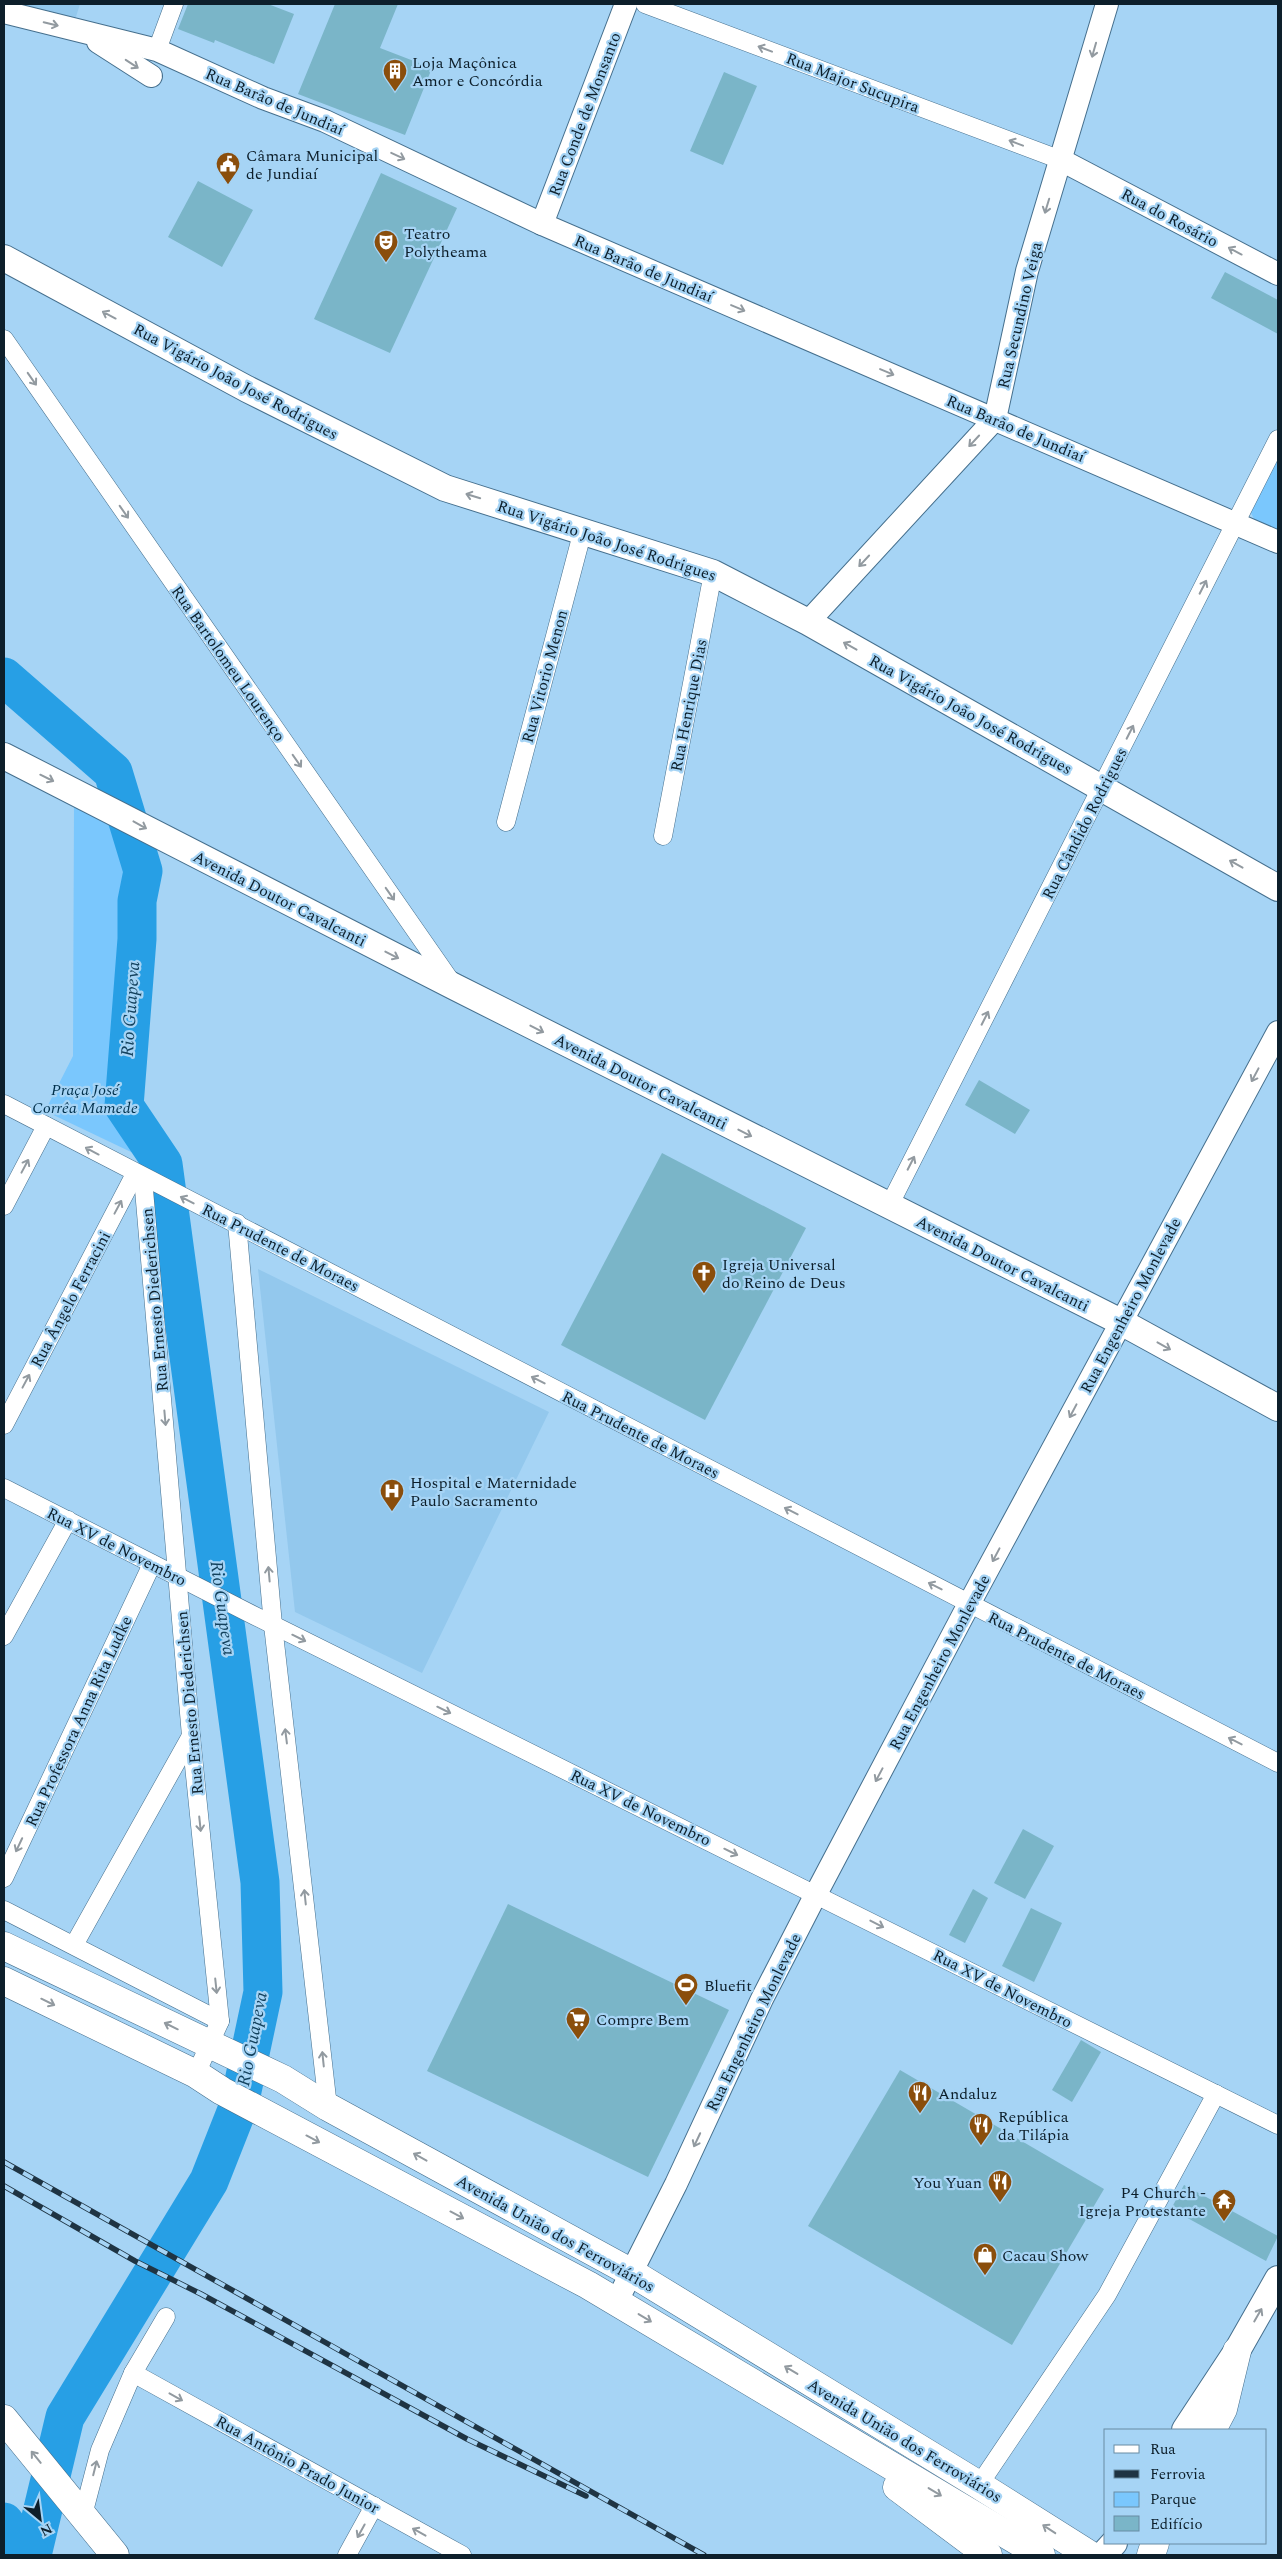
<svg xmlns="http://www.w3.org/2000/svg" width="1282" height="2559" viewBox="0 0 1282 2559" font-family="Spectral,serif">
	<style>
		.built { fill: #93c8ed }
		.green { fill: #7ac7fd }
		.lines { fill: none; stroke-linecap: round; stroke-linejoin: round }
		.river { stroke: #279fe5; stroke-width: 39 }
		.building { fill: #7ab5c8 }
		.minor-casing { stroke: #456f8d; stroke-width: 19 }
		.tertiary-casing { stroke: #456f8d; stroke-width: 24 }
		.secondary-casing { stroke: #456f8d; stroke-width: 28 }
		.primary-casing { stroke: #456f8d; stroke-width: 29 }
		.minor { stroke: #fff; stroke-width: 18 }
		.tertiary { stroke: #fff; stroke-width: 22 }
		.secondary { stroke: #fff; stroke-width: 26 }
		.primary { stroke: #fff; stroke-width: 28 }
		.rail-casing { stroke: #1f3443; stroke-width: 5.5 }
		.rail { stroke: #a6d4f5; stroke-width: 4; stroke-dasharray: 11; stroke-linecap: butt }
		.oneway { stroke: #929aa0 }
		.labels { text-anchor: middle; stroke-width: 4.5; stroke-linejoin: round; paint-order: stroke }
		.poi-label { font-size: 16px; fill: #0d1f2b; stroke: #a6d4f5; text-anchor: start }
		.street-label { font-size: 16px; fill: #0d1f2b; stroke: #a6d4f5 }
		.park-label { font-size: 16px; font-style: italic; fill: #00304c; stroke: #a6d4f5 }
		.water-label { font-size: 18px; font-style: italic; fill: #13415d; stroke: #a6d4f5 }
	</style>
	<rect width="100%" height="100%" fill="#a6d4f5"/>
	<g class="built">
		<polygon points="4,4 80,4 75,20"/>
		<polygon points="258,1269 549,1412 422,1673 295,1612"/>
	</g>
	<g class="green">
		<polygon points="1278,452 1278,534 1257,525 1249,509"/>
		<polygon points="74,806 115,823 127,891 115,1037 116,1115 152,1162 45,1111 73,1056"/>
	</g>
	<g class="lines">
		<g class="river">
			<polyline points="4,677 113,772 143,871 137,901 137,939 124,1106 163,1164 260,1882 263,1992 239,2105 209,2181 65,2417 32,2555"/>
			<polyline points="4,2522 30,2555"/>
		</g>
	</g>
	<g class="building">
		<polygon points="188,4 268,4 294,14 274,64 215,40 214,43 178,29"/>
		<polygon points="335,4 398,4 380,48 432,68 405,135 298,94"/>
		<polygon points="724,72 757,86 723,165 690,151"/>
		<polygon points="381,173 457,208 390,353 314,319"/>
		<polygon points="198,181 253,210 222,267 168,237"/>
		<polygon points="1225,272 1278,300 1278,334 1211,298"/>
		<polygon points="979,1080 1030,1110 1015,1134 965,1105"/>
		<polygon points="662,1153 806,1228 705,1420 561,1345"/>
		<polygon points="1023,1829 1054,1846 1025,1899 994,1883"/>
		<polygon points="973,1889 988,1898 965,1943 949,1935"/>
		<polygon points="508,1904 729,2010 648,2177 427,2071"/>
		<polygon points="1031,1908 1062,1923 1034,1982 1002,1966"/>
		<polygon points="1081,2040 1101,2052 1072,2102 1052,2090"/>
		<polygon points="900,2070 1104,2189 1012,2345 808,2226"/>
		<polygon points="1184,2185 1278,2236 1266,2261 1171,2209"/>
	</g>
	<g class="lines">
		<defs>
			<g id="minor">
				<polyline points="645,4 1061,160"/>
				<polyline points="157,50 174,4"/>
				<polyline points="4,339 452,983"/>
				<polyline points="506,822 583,530"/>
				<polyline points="663,836 713,573"/>
				<polyline points="4,1104 1278,1763"/>
				<polyline points="143,1178 191,1736 220,2021 196,2074"/>
				<polyline points="4,1206 46,1126"/>
				<polyline points="889,1206 1278,439"/>
				<polyline points="237,1223 273,1625 328,2107"/>
				<polyline points="4,1425 135,1174"/>
				<polyline points="4,1488 255,1616 1278,2125"/>
				<polyline points="4,1636 68,1520"/>
				<polyline points="4,1878 152,1564"/>
				<polyline points="4,1910 220,2021"/>
				<polyline points="74,1945 191,1736"/>
				<polyline points="133,2373 462,2555"/>
				<polyline points="979,2485 1107,2295 1216,2094"/>
				<polyline points="83,2515 100,2450 133,2373 166,2317"/>
				<polyline points="347,2555 374,2506"/>
			</g>
			<g id="tertiary">
				<polyline points="4,12 157,50 263,98 325,121 542,224 1278,542"/>
				<polyline points="98,42 151,76"/>
				<polyline points="1061,160 1278,274"/>
				<polyline points="542,224 626,4"/>
				<polyline points="808,622 995,419 1027,271 1107,4"/>
				<polyline points="617,2301 676,2184 762,1999 816,1894 969,1604 1278,1032"/>
			</g>
			<g id="secondary">
				<polyline points="4,258 247,389 445,488 713,573 808,622 1278,888"/>
				<polyline points="4,756 455,987 1121,1322 1278,1408"/>
				<polyline points="1185,2430 1237,2351 1278,2279"/>
				<polyline points="1103,2555 1114,2543"/>
			</g>
			<g id="primary">
				<polyline points="4,1946 283,2079 328,2107 632,2273 979,2485 1090,2555"/>
				<polyline points="4,1981 196,2074 222,2091 588,2285 1041,2555"/>
				<polyline points="4,2419 115,2555"/>
				<polyline points="1212,2430 1223,2409 1237,2351"/>
				<polyline points="897,2487 988,2555"/>
				<polyline points="1151,2555 1155,2543"/>
			</g>
		</defs>
		<use href="#minor" class="minor-casing"/>
		<use href="#tertiary" class="tertiary-casing"/>
		<use href="#secondary" class="secondary-casing"/>
		<use href="#primary" class="primary-casing"/>
		<use href="#minor" class="minor"/>
		<use href="#tertiary" class="tertiary"/>
		<use href="#secondary" class="secondary"/>
		<use href="#primary" class="primary"/>
		<defs>
			<g id="rail">
				<polyline points="4,2162 704,2555"/>
				<polyline points="4,2186 135,2261 201,2294 467,2439 586,2496"/>
			</g>
		</defs>
		<use href="#rail" class="rail-casing"/>
		<use href="#rail" class="rail"/>
	</g>
	<defs><path id="oneway-shaft" d="M-6 0H5M1.5-3L5.5 0L1.5 3" fill="none" stroke-width="1.6" stroke-linecap="round" stroke-linejoin="round" transform="scale(1.25)"/></defs>
	<g class="oneway">
		<use href="#oneway-shaft" transform="translate(51 24) rotate(13)"/>
		<use href="#oneway-shaft" transform="translate(765 49) rotate(-159)"/>
		<use href="#oneway-shaft" transform="translate(1094 50) rotate(106)"/>
		<use href="#oneway-shaft" transform="translate(132 64) rotate(33)"/>
		<use href="#oneway-shaft" transform="translate(1016 143) rotate(-159)"/>
		<use href="#oneway-shaft" transform="translate(398 156) rotate(25)"/>
		<use href="#oneway-shaft" transform="translate(1047 206) rotate(107)"/>
		<use href="#oneway-shaft" transform="translate(1235 251) rotate(-152)"/>
		<use href="#oneway-shaft" transform="translate(738 308) rotate(23)"/>
		<use href="#oneway-shaft" transform="translate(109 315) rotate(-152)"/>
		<use href="#oneway-shaft" transform="translate(887 372) rotate(23)"/>
		<use href="#oneway-shaft" transform="translate(32 379) rotate(55)"/>
		<use href="#oneway-shaft" transform="translate(974 441) rotate(133)"/>
		<use href="#oneway-shaft" transform="translate(473 496) rotate(-163)"/>
		<use href="#oneway-shaft" transform="translate(124 512) rotate(55)"/>
		<use href="#oneway-shaft" transform="translate(864 561) rotate(133)"/>
		<use href="#oneway-shaft" transform="translate(1203 587) rotate(-63)"/>
		<use href="#oneway-shaft" transform="translate(850 646) rotate(-151)"/>
		<use href="#oneway-shaft" transform="translate(1130 732) rotate(-63)"/>
		<use href="#oneway-shaft" transform="translate(297 761) rotate(55)"/>
		<use href="#oneway-shaft" transform="translate(47 778) rotate(26)"/>
		<use href="#oneway-shaft" transform="translate(140 825) rotate(29)"/>
		<use href="#oneway-shaft" transform="translate(1236 864) rotate(-151)"/>
		<use href="#oneway-shaft" transform="translate(390 894) rotate(55)"/>
		<use href="#oneway-shaft" transform="translate(392 955) rotate(27)"/>
		<use href="#oneway-shaft" transform="translate(985 1018) rotate(-63)"/>
		<use href="#oneway-shaft" transform="translate(537 1029) rotate(27)"/>
		<use href="#oneway-shaft" transform="translate(1255 1075) rotate(118)"/>
		<use href="#oneway-shaft" transform="translate(745 1133) rotate(27)"/>
		<use href="#oneway-shaft" transform="translate(92 1151) rotate(-152)"/>
		<use href="#oneway-shaft" transform="translate(911 1163) rotate(-63)"/>
		<use href="#oneway-shaft" transform="translate(25 1166) rotate(-62)"/>
		<use href="#oneway-shaft" transform="translate(187 1200) rotate(-153)"/>
		<use href="#oneway-shaft" transform="translate(118 1207) rotate(-62)"/>
		<use href="#oneway-shaft" transform="translate(1164 1346) rotate(29)"/>
		<use href="#oneway-shaft" transform="translate(538 1380) rotate(-153)"/>
		<use href="#oneway-shaft" transform="translate(26 1381) rotate(-62)"/>
		<use href="#oneway-shaft" transform="translate(1073 1411) rotate(118)"/>
		<use href="#oneway-shaft" transform="translate(165 1418) rotate(85)"/>
		<use href="#oneway-shaft" transform="translate(791 1511) rotate(-153)"/>
		<use href="#oneway-shaft" transform="translate(996 1555) rotate(118)"/>
		<use href="#oneway-shaft" transform="translate(269 1574) rotate(-95)"/>
		<use href="#oneway-shaft" transform="translate(935 1586) rotate(-153)"/>
		<use href="#oneway-shaft" transform="translate(299 1638) rotate(26)"/>
		<use href="#oneway-shaft" transform="translate(444 1710) rotate(26)"/>
		<use href="#oneway-shaft" transform="translate(286 1736) rotate(-97)"/>
		<use href="#oneway-shaft" transform="translate(1235 1741) rotate(-153)"/>
		<use href="#oneway-shaft" transform="translate(879 1775) rotate(118)"/>
		<use href="#oneway-shaft" transform="translate(200 1824) rotate(84)"/>
		<use href="#oneway-shaft" transform="translate(19 1845) rotate(115)"/>
		<use href="#oneway-shaft" transform="translate(731 1852) rotate(26)"/>
		<use href="#oneway-shaft" transform="translate(305 1897) rotate(-96)"/>
		<use href="#oneway-shaft" transform="translate(877 1924) rotate(27)"/>
		<use href="#oneway-shaft" transform="translate(216 1986) rotate(84)"/>
		<use href="#oneway-shaft" transform="translate(48 2002) rotate(26)"/>
		<use href="#oneway-shaft" transform="translate(171 2026) rotate(-154)"/>
		<use href="#oneway-shaft" transform="translate(323 2059) rotate(-96)"/>
		<use href="#oneway-shaft" transform="translate(313 2139) rotate(28)"/>
		<use href="#oneway-shaft" transform="translate(697 2140) rotate(115)"/>
		<use href="#oneway-shaft" transform="translate(420 2157) rotate(-151)"/>
		<use href="#oneway-shaft" transform="translate(457 2215) rotate(28)"/>
		<use href="#oneway-shaft" transform="translate(1258 2315) rotate(-60)"/>
		<use href="#oneway-shaft" transform="translate(645 2318) rotate(31)"/>
		<use href="#oneway-shaft" transform="translate(791 2370) rotate(-149)"/>
		<use href="#oneway-shaft" transform="translate(176 2397) rotate(29)"/>
		<use href="#oneway-shaft" transform="translate(36 2457) rotate(-129)"/>
		<use href="#oneway-shaft" transform="translate(95 2468) rotate(-76)"/>
		<use href="#oneway-shaft" transform="translate(935 2492) rotate(31)"/>
		<use href="#oneway-shaft" transform="translate(1049 2529) rotate(-147)"/>
		<use href="#oneway-shaft" transform="translate(361 2531) rotate(119)"/>
		<use href="#oneway-shaft" transform="translate(419 2532) rotate(-151)"/>
	</g>
	<defs>
		<symbol id="building-pin" viewBox="-11 -11 22 30"><path d="M0 17L-7.5 6A9.5 9.5 0 1 1 7.5 6Z" fill="#8a4e0c" stroke="#a6d4f5"/><path d="M-4-6H4V6H1V3H-1V6H-4ZM-2.5-4.3h1.7v1.8h-1.7ZM.8-4.3h1.7v1.8H.8ZM-2.5-1h1.7V.8h-1.7ZM.8-1h1.7V.8H.8Z" fill="#fff"/></symbol>
		<symbol id="civic-pin" viewBox="-11 -11 22 30"><path d="M0 17L-7.5 6A9.5 9.5 0 1 1 7.5 6Z" fill="#8a4e0c" stroke="#a6d4f5"/><path d="M-.6-6.5H3V-4.5H.6V-3L4-1V1h2V6H-6V1h2V-1L-.6-3ZM-1.2 2.5V6h2.4V2.5Z" fill="#fff"/></symbol>
		<symbol id="theatre-pin" viewBox="-11 -11 22 30"><path d="M0 17L-7.5 6A9.5 9.5 0 1 1 7.5 6Z" fill="#8a4e0c" stroke="#a6d4f5"/><path d="M-5-5.5Q0-4 5-5.5V0Q5 5 0 6Q-5 5-5 0ZM-3.3-2.5H-1v1.5H-3.3ZM1-2.5H3.3v1.5H1ZM-2.8 1Q0 5.5 2.8 1Z" fill="#fff"/></symbol>
		<symbol id="church-pin" viewBox="-11 -11 22 30"><path d="M0 17L-7.5 6A9.5 9.5 0 1 1 7.5 6Z" fill="#8a4e0c" stroke="#a6d4f5"/><path d="M-1.2-6h2.4v3.5h3.3v2.4h-3.3V6h-2.4V-.1h-3.3v-2.4h3.3Z" fill="#fff"/></symbol>
		<symbol id="hospital-pin" viewBox="-11 -11 22 30"><path d="M0 17L-7.5 6A9.5 9.5 0 1 1 7.5 6Z" fill="#8a4e0c" stroke="#a6d4f5"/><path d="M-5-5h3v3.5h4V-5h3V5h-3V1.5h-4V5h-3Z" fill="#fff"/></symbol>
		<symbol id="stadium-pin" viewBox="-11 -11 22 30"><path d="M0 17L-7.5 6A9.5 9.5 0 1 1 7.5 6Z" fill="#8a4e0c" stroke="#a6d4f5"/><path d="M0-5a6.5 5 0 1 0 0 10a6.5 5 0 1 0 0-10ZM-3.5-1.8h7v3.6h-7Z" fill="#fff"/></symbol>
		<symbol id="supermarket-pin" viewBox="-11 -11 22 30"><path d="M0 17L-7.5 6A9.5 9.5 0 1 1 7.5 6Z" fill="#8a4e0c" stroke="#a6d4f5"/><path d="M-6-5.5h2.5l.6 2H6L4.5 2H-2.5L-4.4-4H-6ZM-1.5 3.2a1.3 1.3 0 1 0 .1 0ZM3 3.2a1.3 1.3 0 1 0 .1 0Z" fill="#fff"/></symbol>
		<symbol id="restaurant-pin" viewBox="-11 -11 22 30"><path d="M0 17L-7.5 6A9.5 9.5 0 1 1 7.5 6Z" fill="#8a4e0c" stroke="#a6d4f5"/><path d="M-5-6h1v4h1v-4h1v4h1v-4h1v5L-1.5 .5V6h-2V.5L-5-1ZM5-6V6H3V1.5H1.5Q1.5-4 5-6Z" fill="#fff"/></symbol>
		<symbol id="temple-pin" viewBox="-11 -11 22 30"><path d="M0 17L-7.5 6A9.5 9.5 0 1 1 7.5 6Z" fill="#8a4e0c" stroke="#a6d4f5"/><path d="M0-6L5-2H3V0L6.5 2.5H4V6H1.5V3h-3V6H-4V2.5H-6.5L-3 0V-2H-5Z" fill="#fff"/></symbol>
		<symbol id="shop-pin" viewBox="-11 -11 22 30"><path d="M0 17L-7.5 6A9.5 9.5 0 1 1 7.5 6Z" fill="#8a4e0c" stroke="#a6d4f5"/><path d="M-5-2.5h2.3a2.7 3.5 0 0 1 5.4 0H5L5.5 6h-11ZM-1.5-2.5h3a1.5 2.3 0 0 0-3 0Z" fill="#fff"/></symbol>
	</defs>
	<g fill-rule="evenodd">
		<use href="#building-pin" x="381" y="57" width="28" height="38"/>
		<use href="#civic-pin" x="214" y="150" width="28" height="38"/>
		<use href="#theatre-pin" x="372" y="228" width="28" height="38"/>
		<use href="#church-pin" x="690" y="1259" width="28" height="38"/>
		<use href="#hospital-pin" x="378" y="1477" width="28" height="38"/>
		<use href="#stadium-pin" x="672" y="1971" width="28" height="38"/>
		<use href="#supermarket-pin" x="564" y="2005" width="28" height="38"/>
		<use href="#restaurant-pin" x="906" y="2079" width="28" height="38"/>
		<use href="#restaurant-pin" x="967" y="2111" width="28" height="38"/>
		<use href="#restaurant-pin" x="986" y="2168" width="28" height="38"/>
		<use href="#temple-pin" x="1210" y="2187" width="28" height="38"/>
		<use href="#shop-pin" x="971" y="2241" width="28" height="38"/>
	</g>
	<g class="labels">
		<g class="poi-label">
			<text x="412" y="68">Loja Maçônica<tspan x="412" dy="18">Amor e Concórdia</tspan></text>
			<text x="246" y="161">Câmara Municipal<tspan x="246" dy="18">de Jundiaí</tspan></text>
			<text x="404" y="239">Teatro<tspan x="404" dy="18">Polytheama</tspan></text>
			<text x="722" y="1270">Igreja Universal<tspan x="722" dy="18">do Reino de Deus</tspan></text>
			<text x="410" y="1488">Hospital e Maternidade<tspan x="410" dy="18">Paulo Sacramento</tspan></text>
			<text x="704" y="1991">Bluefit</text>
			<text x="596" y="2025">Compre Bem</text>
			<text x="938" y="2099">Andaluz</text>
			<text x="998" y="2122">República<tspan x="998" dy="18">da Tilápia</tspan></text>
			<text x="982" y="2188" text-anchor="end">You Yuan</text>
			<text x="1206" y="2198" text-anchor="end">P4 Church -<tspan x="1206" dy="18">Igreja Protestante</tspan></text>
			<text x="1002" y="2261">Cacau Show</text>
		</g>
		<g class="street-label">
			<text transform="translate(853 82) rotate(21)" y="6">Rua Major Sucupira</text>
			<text transform="translate(275 101) rotate(23)" y="6">Rua Barão de Jundiaí</text>
			<text transform="translate(584 114) rotate(-69)" y="6">Rua Conde de Monsanto</text>
			<text transform="translate(1170 217) rotate(28)" y="6">Rua do Rosário</text>
			<text transform="translate(644 268) rotate(23)" y="6">Rua Barão de Jundiaí</text>
			<text transform="translate(1019 315) rotate(-77)" y="6">Rua Secundino Veiga</text>
			<text transform="translate(236 381) rotate(28)" y="6">Rua Vigário João José Rodrigues</text>
			<text transform="translate(1016 428) rotate(23)" y="6">Rua Barão de Jundiaí</text>
			<text transform="translate(607 540) rotate(18)" y="6">Rua Vigário João José Rodrigues</text>
			<text transform="translate(229 663) rotate(55)" y="6">Rua Bartolomeu Lourenço</text>
			<text transform="translate(544 676) rotate(-75)" y="6">Rua Vitorio Menon</text>
			<text transform="translate(688 705) rotate(-79)" y="6">Rua Henrique Dias</text>
			<text transform="translate(971 714) rotate(29)" y="6">Rua Vigário João José Rodrigues</text>
			<text transform="translate(1084 823) rotate(-63)" y="6">Rua Cândido Rodrigues</text>
			<text transform="translate(280 898) rotate(27)" y="6">Avenida Doutor Cavalcanti</text>
			<text transform="translate(641 1081) rotate(27)" y="6">Avenida Doutor Cavalcanti</text>
			<text transform="translate(281 1247) rotate(27)" y="6">Rua Prudente de Moraes</text>
			<text transform="translate(1003 1263) rotate(27)" y="6">Avenida Doutor Cavalcanti</text>
			<text transform="translate(70 1299) rotate(-62)" y="6">Rua Ângelo Ferracini</text>
			<text transform="translate(154 1300) rotate(-95)" y="6">Rua Ernesto Diederichsen</text>
			<text transform="translate(1130 1305) rotate(-62)" y="6">Rua Engenheiro Monlevade</text>
			<text transform="translate(641 1434) rotate(27)" y="6">Rua Prudente de Moraes</text>
			<text transform="translate(117 1546) rotate(27)" y="6">Rua XV de Novembro</text>
			<text transform="translate(1067 1655) rotate(27)" y="6">Rua Prudente de Moraes</text>
			<text transform="translate(939 1662) rotate(-62)" y="6">Rua Engenheiro Monlevade</text>
			<text transform="translate(189 1703) rotate(-95)" y="6">Rua Ernesto Diederichsen</text>
			<text transform="translate(78 1721) rotate(-65)" y="6">Rua Professora Anna Rita Ludke</text>
			<text transform="translate(641 1807) rotate(26)" y="6">Rua XV de Novembro</text>
			<text transform="translate(1003 1988) rotate(27)" y="6">Rua XV de Novembro</text>
			<text transform="translate(753 2022) rotate(-64)" y="6">Rua Engenheiro Monlevade</text>
			<text transform="translate(556 2233) rotate(29)" y="6">Avenida União dos Ferroviários</text>
			<text transform="translate(905 2440) rotate(31)" y="6">Avenida União dos Ferroviários</text>
			<text transform="translate(298 2464) rotate(29)" y="6">Rua Antônio Prado Junior</text>
		</g>
		<g class="park-label">
			<text x="85" y="1095">Praça José<tspan x="85" dy="18">Corrêa Mamede</tspan></text>
		</g>
		<g class="water-label">
			<text transform="translate(130 1009) rotate(-86)" y="6">Rio Guapeva</text>
			<text transform="translate(223 1608) rotate(82)" y="6">Rio Guapeva</text>
			<text transform="translate(252 2039) rotate(-79)" y="6">Rio Guapeva</text>
		</g>
	</g>
	<rect width="1282" height="2559" fill="none" stroke="#0d1f2b" stroke-width="10"/>
	<rect x="1104" y="2429" width="162" height="115" fill="#a6d4f5" stroke="#698ca4"/>
	<rect x="1114" y="2445" width="25" height="8" fill="#ffffff" stroke="#698ca4"/>
	<text x="1150" y="2454" font-size="15" fill="#0d1f2b">Rua</text>
	<rect x="1114" y="2470" width="25" height="8" fill="#1f3443" stroke="#698ca4"/>
	<text x="1150" y="2479" font-size="15" fill="#0d1f2b">Ferrovia</text>
	<rect x="1114" y="2492" width="25" height="15" fill="#7ac7fd" stroke="#698ca4"/>
	<text x="1150" y="2504" font-size="15" fill="#0d1f2b">Parque</text>
	<rect x="1114" y="2516" width="25" height="15" fill="#7ab5c8" stroke="#698ca4"/>
	<text x="1150" y="2529" font-size="15" fill="#0d1f2b">Edifício</text>
	<g transform="translate(40 2519) rotate(151)" stroke="#a6d4f5" stroke-width="4" paint-order="stroke">
	<path d="M0-4L9 19L0 12L-9 19Z" fill="#0d1f2b"/>
	<text y="-8" font-size="14" font-weight="bold" text-anchor="middle" fill="#0d1f2b">N</text>
	</g>
</svg>
